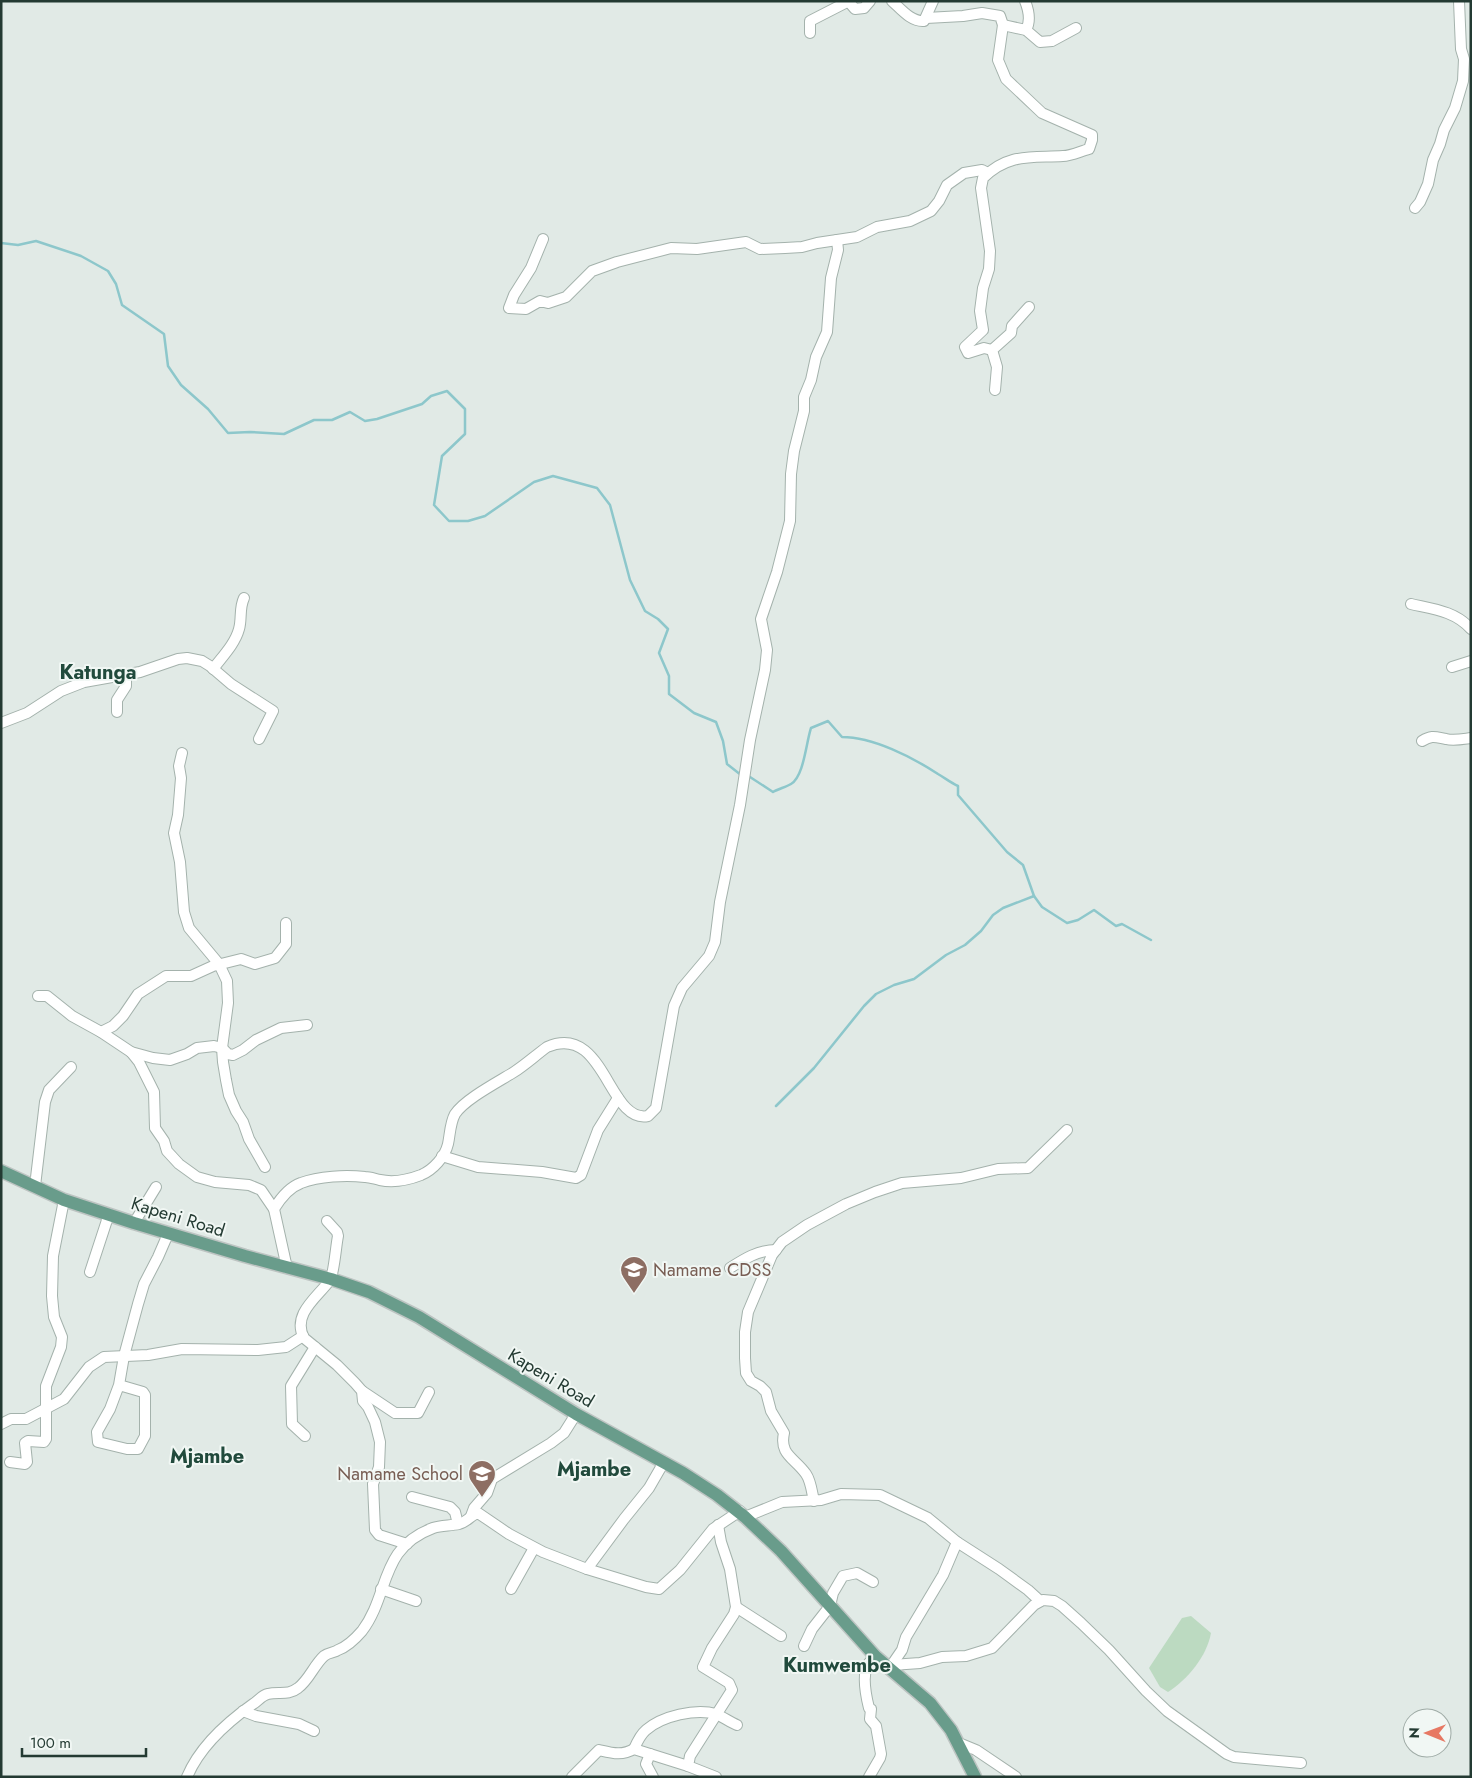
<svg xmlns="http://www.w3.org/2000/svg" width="1472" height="1778" viewBox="0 0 1472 1778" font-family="Jost,sans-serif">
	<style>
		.green { fill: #bcdac1 }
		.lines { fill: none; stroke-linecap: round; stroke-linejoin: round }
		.stream { stroke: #8dc7cb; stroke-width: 2.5 }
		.minor-casing { stroke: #a4b2ac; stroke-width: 12 }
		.major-casing { stroke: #bdc4c2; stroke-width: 15 }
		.minor { stroke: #fff; stroke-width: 10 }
		.major { stroke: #699c8b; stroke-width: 12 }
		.labels { text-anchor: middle; stroke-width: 4; stroke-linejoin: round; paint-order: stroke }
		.street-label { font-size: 18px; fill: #233a32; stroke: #f1f7f4 }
		.education-label { font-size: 18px; fill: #785e54; stroke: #f1f7f4; text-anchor: start }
		.quarter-label { font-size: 20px; font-weight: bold; fill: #214a3c; stroke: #f1f7f4 }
	</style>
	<rect width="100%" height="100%" fill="#e1eae6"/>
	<path class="green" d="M1191,1616L1211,1633C1207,1656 1188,1679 1168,1692L1160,1687L1149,1668L1182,1618Z"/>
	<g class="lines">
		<g class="stream">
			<polyline points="1,243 18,245 36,241 81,256 108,271 116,284 122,305 164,334 168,366 181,385 208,409 228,433 250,432 284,434 314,420 332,420 350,412 365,421 377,419 422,404 431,396 447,391 465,409 465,434 442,456 434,505 449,521 468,521 485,516 534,482 553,476 597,488 610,505 630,580 645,611 658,619 668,629 659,653 669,676 669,694 694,713 716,722 723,741 727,764 741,775"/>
			<path d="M746,776L750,777L773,792C778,789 786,787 791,784C804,776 806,743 811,728L828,721L842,737C873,737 912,757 938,774C945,778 951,783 958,786V795L1007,852L1023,865L1034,896"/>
			<polyline points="776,1106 814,1068 864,1006 876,994 894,985 914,979 946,955 965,945 981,931 993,915 1003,908 1034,896 1042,907 1067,923 1078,920 1094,910 1116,926 1122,924 1151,940"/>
		</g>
		<defs>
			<g id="minor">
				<path d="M892,1C901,9 911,22 924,21L933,1"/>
				<path d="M1025,1C1029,11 1031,21 1026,30"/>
				<polyline points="849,2 855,9 864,8 870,1"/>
				<polyline points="926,18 963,16 982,13 1000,16 1003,25"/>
				<polyline points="810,33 810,21 849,1"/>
				<polyline points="1415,208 1420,202 1428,184 1433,160 1440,144 1444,130 1455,108 1463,81 1464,59 1461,49 1459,1"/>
				<polyline points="543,239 531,268 514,295 509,308 526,309 540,301 548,303 566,297 592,271 617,262 671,248 697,249 746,242 760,249 785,248 802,247 817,243 857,237 877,227 910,221 931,211 939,201 947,185 964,173 982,170 988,173"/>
				<path d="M992,350L984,348L968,353L965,347L983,330L980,311L983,288L989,269L990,251L981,188L983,178C1008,153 1031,158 1063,156C1071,156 1081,151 1089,149L1092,140V135L1042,113L1006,79L998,60L1003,25L1026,30L1040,42L1052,41L1076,28"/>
				<polyline points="995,390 997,367 992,350 1011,333 1012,326 1029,307"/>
				<path d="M1411,604C1433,609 1455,611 1471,629"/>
				<polyline points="1452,667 1471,661"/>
				<path d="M213,669C222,657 235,644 239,629C242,619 239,608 244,598"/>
				<polyline points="117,712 117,700 126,686 126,674"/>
				<polyline points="1,723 27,713 61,691 84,682 140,672 178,659 187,658 202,661 210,666 231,684 273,711 259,739"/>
				<path d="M1422,741C1432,735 1435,737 1446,739C1454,741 1463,739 1471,738"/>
				<polyline points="182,753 179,766 181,778 178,815 174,833 180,862 184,912 189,928 219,964 227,981 228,1003 222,1048 223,1062 226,1080 229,1095 236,1111 243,1122 249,1139 265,1167"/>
				<polyline points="38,996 47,996 72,1016 101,1032 131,1052 153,1058 170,1060 187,1054 197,1048 214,1046 222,1048 228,1054 233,1055 243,1050 256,1040 281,1028 307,1025"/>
				<polyline points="101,1032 113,1026 123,1016 138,994 166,976 191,976 213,966 241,959 255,964 275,958 286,944 286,923"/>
				<polyline points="131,1052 139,1062 154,1092 155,1128 164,1141 167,1151 179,1164 197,1177 215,1182 249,1185 261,1190 274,1209"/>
				<polyline points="442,1156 478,1167 542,1172 576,1178 581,1175 598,1130 618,1098"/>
				<polyline points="35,1186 45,1102 49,1090 71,1067"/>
				<path d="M327,1221L337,1232L338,1236C336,1245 334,1274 330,1280C319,1296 291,1314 304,1338L337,1365L355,1383L362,1391L363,1401L368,1407L375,1422L380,1442L379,1467L373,1484L375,1530L379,1535L407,1544"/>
				<polyline points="134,1223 156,1187"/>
				<path d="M287,1268L274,1209C280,1199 290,1187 301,1183C319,1176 346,1175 365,1177C370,1177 375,1179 380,1180C394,1183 408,1180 421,1175C433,1170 445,1157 448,1144C450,1135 450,1123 455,1114C465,1099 498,1082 514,1072C525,1065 536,1055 547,1047C605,1022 608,1124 648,1116L656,1108L674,1006L682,988L709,956L715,942L720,902L740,805L750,740L765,670L767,650L761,619L777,572L790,521L791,474L794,451L804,411V397L811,380L816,357L827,332L831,278L838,250L837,240"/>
				<path d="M730,1268C744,1259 758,1250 776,1250"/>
				<polyline points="90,1272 109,1214"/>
				<polyline points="119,1385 143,1392 145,1395 145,1436 138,1449 127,1449 98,1442 97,1432 110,1409 119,1385 124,1356 138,1304 144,1284 158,1257 168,1234"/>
				<polyline points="362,1391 395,1413 418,1413 429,1392"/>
				<polyline points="1,1424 11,1419 26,1419 64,1399 89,1367 104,1357 148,1355 182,1349 258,1350 286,1347 303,1336"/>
				<polyline points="305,1436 292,1424 291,1386 315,1347"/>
				<polyline points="10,1462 25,1464 27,1462 25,1443 28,1441 44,1442 46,1439 46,1386 61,1347 62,1337 54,1317 52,1296 53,1256 64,1200"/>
				<polyline points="412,1497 450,1507 455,1512 458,1524"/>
				<path d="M814,1501C812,1493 811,1481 806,1474C795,1458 779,1455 784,1433L771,1411L766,1392L760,1386L751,1381L746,1373L745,1358V1332L748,1312L772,1255L782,1242L807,1225L846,1204L875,1192L902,1183L961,1178L998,1169L1028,1168L1067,1130"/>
				<polyline points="471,1516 474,1508 487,1493 492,1479 551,1443 564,1433 576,1414"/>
				<polyline points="745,1517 782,1502 821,1500 841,1494 880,1495 928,1518 957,1542 999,1569 1028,1590 1040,1601"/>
				<polyline points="587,1569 624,1519 649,1488 664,1462"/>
				<polyline points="381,1589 416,1601"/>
				<polyline points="511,1589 534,1548"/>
				<polyline points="736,1607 781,1636"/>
				<polyline points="804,1646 812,1629 830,1606 833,1593 843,1576 857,1573 873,1582"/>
				<polyline points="892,1665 920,1663 942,1657 966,1656 992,1648 1034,1605 1043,1600 1054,1601 1062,1606 1081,1623 1109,1650 1146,1691 1167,1711 1227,1754 1234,1757 1301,1763"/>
				<polyline points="891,1666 902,1650 906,1637 943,1575 957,1542"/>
				<polyline points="243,1711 256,1716 299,1724 314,1731"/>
				<polyline points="959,1743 976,1750 1016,1777"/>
				<path d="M634,1749C637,1742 640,1735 646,1730C662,1716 696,1708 716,1714C723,1717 730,1722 737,1725"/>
				<polyline points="650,1754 646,1764 653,1777"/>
				<path d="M187,1777C200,1746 226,1723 253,1704C258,1701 262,1695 268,1694C278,1691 288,1696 298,1688C309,1680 314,1665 324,1656C329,1652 334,1653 338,1650C346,1647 356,1638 362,1631C390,1594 379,1548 433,1528C441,1525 450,1526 459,1524C467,1522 471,1515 478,1513L509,1534L543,1552L587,1569L646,1587L659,1589L680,1570L713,1529L740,1511"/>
				<path d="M572,1777L599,1750C612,1753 622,1756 634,1749L688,1766"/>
				<polyline points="716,1777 688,1766 690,1756 732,1690 729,1683 703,1667 712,1648 734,1614 736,1607 730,1569 721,1542 718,1525"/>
				<path d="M869,1777L880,1758L881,1754L876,1726L870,1719L871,1709L869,1708C866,1696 862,1678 867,1666C868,1663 873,1659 875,1656"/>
			</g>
			<polyline id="major" points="1,1171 64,1200 134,1223 245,1256 331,1279 369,1292 419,1317 576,1414 683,1473 717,1495 745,1517 781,1551 875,1656 930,1703 951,1730 975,1777"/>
		</defs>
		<use href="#minor" class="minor-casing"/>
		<use href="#major" class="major-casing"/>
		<use href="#minor" class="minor"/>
		<use href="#major" class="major"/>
	</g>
	<defs>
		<symbol id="school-pin" viewBox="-11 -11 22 30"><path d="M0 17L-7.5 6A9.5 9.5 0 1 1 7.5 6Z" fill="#8d6e63" stroke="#f1f7f4"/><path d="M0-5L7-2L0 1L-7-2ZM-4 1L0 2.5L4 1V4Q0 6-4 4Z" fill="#fff"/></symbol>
	</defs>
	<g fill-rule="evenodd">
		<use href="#school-pin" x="618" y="1254" width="32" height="43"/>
		<use href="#school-pin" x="466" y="1458" width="32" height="43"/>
	</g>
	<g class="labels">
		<g class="street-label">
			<text transform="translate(178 1217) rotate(17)" y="6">Kapeni Road</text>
			<text transform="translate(551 1378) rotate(31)" y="6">Kapeni Road</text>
		</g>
		<g class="education-label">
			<text x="653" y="1276">Namame CDSS</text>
			<text x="463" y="1480" text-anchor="end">Namame School</text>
		</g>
		<g class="quarter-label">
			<text x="98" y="679">Katunga</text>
			<text x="207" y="1463">Mjambe</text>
			<text x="594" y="1476">Mjambe</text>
			<text x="837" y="1672">Kumwembe</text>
		</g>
	</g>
	<rect width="1472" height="1778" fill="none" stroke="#233a32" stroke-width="5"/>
	<g transform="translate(1427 1733) rotate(271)"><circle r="24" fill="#f1f7f4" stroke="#9faba6"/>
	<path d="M0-4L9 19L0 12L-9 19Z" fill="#e77863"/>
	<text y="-8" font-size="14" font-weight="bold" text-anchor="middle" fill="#233a32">N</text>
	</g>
	<path d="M22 1748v8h124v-8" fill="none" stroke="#233a32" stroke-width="2.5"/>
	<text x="30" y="1748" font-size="15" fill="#233a32" stroke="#f1f7f4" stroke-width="4" paint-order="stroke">100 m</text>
</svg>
